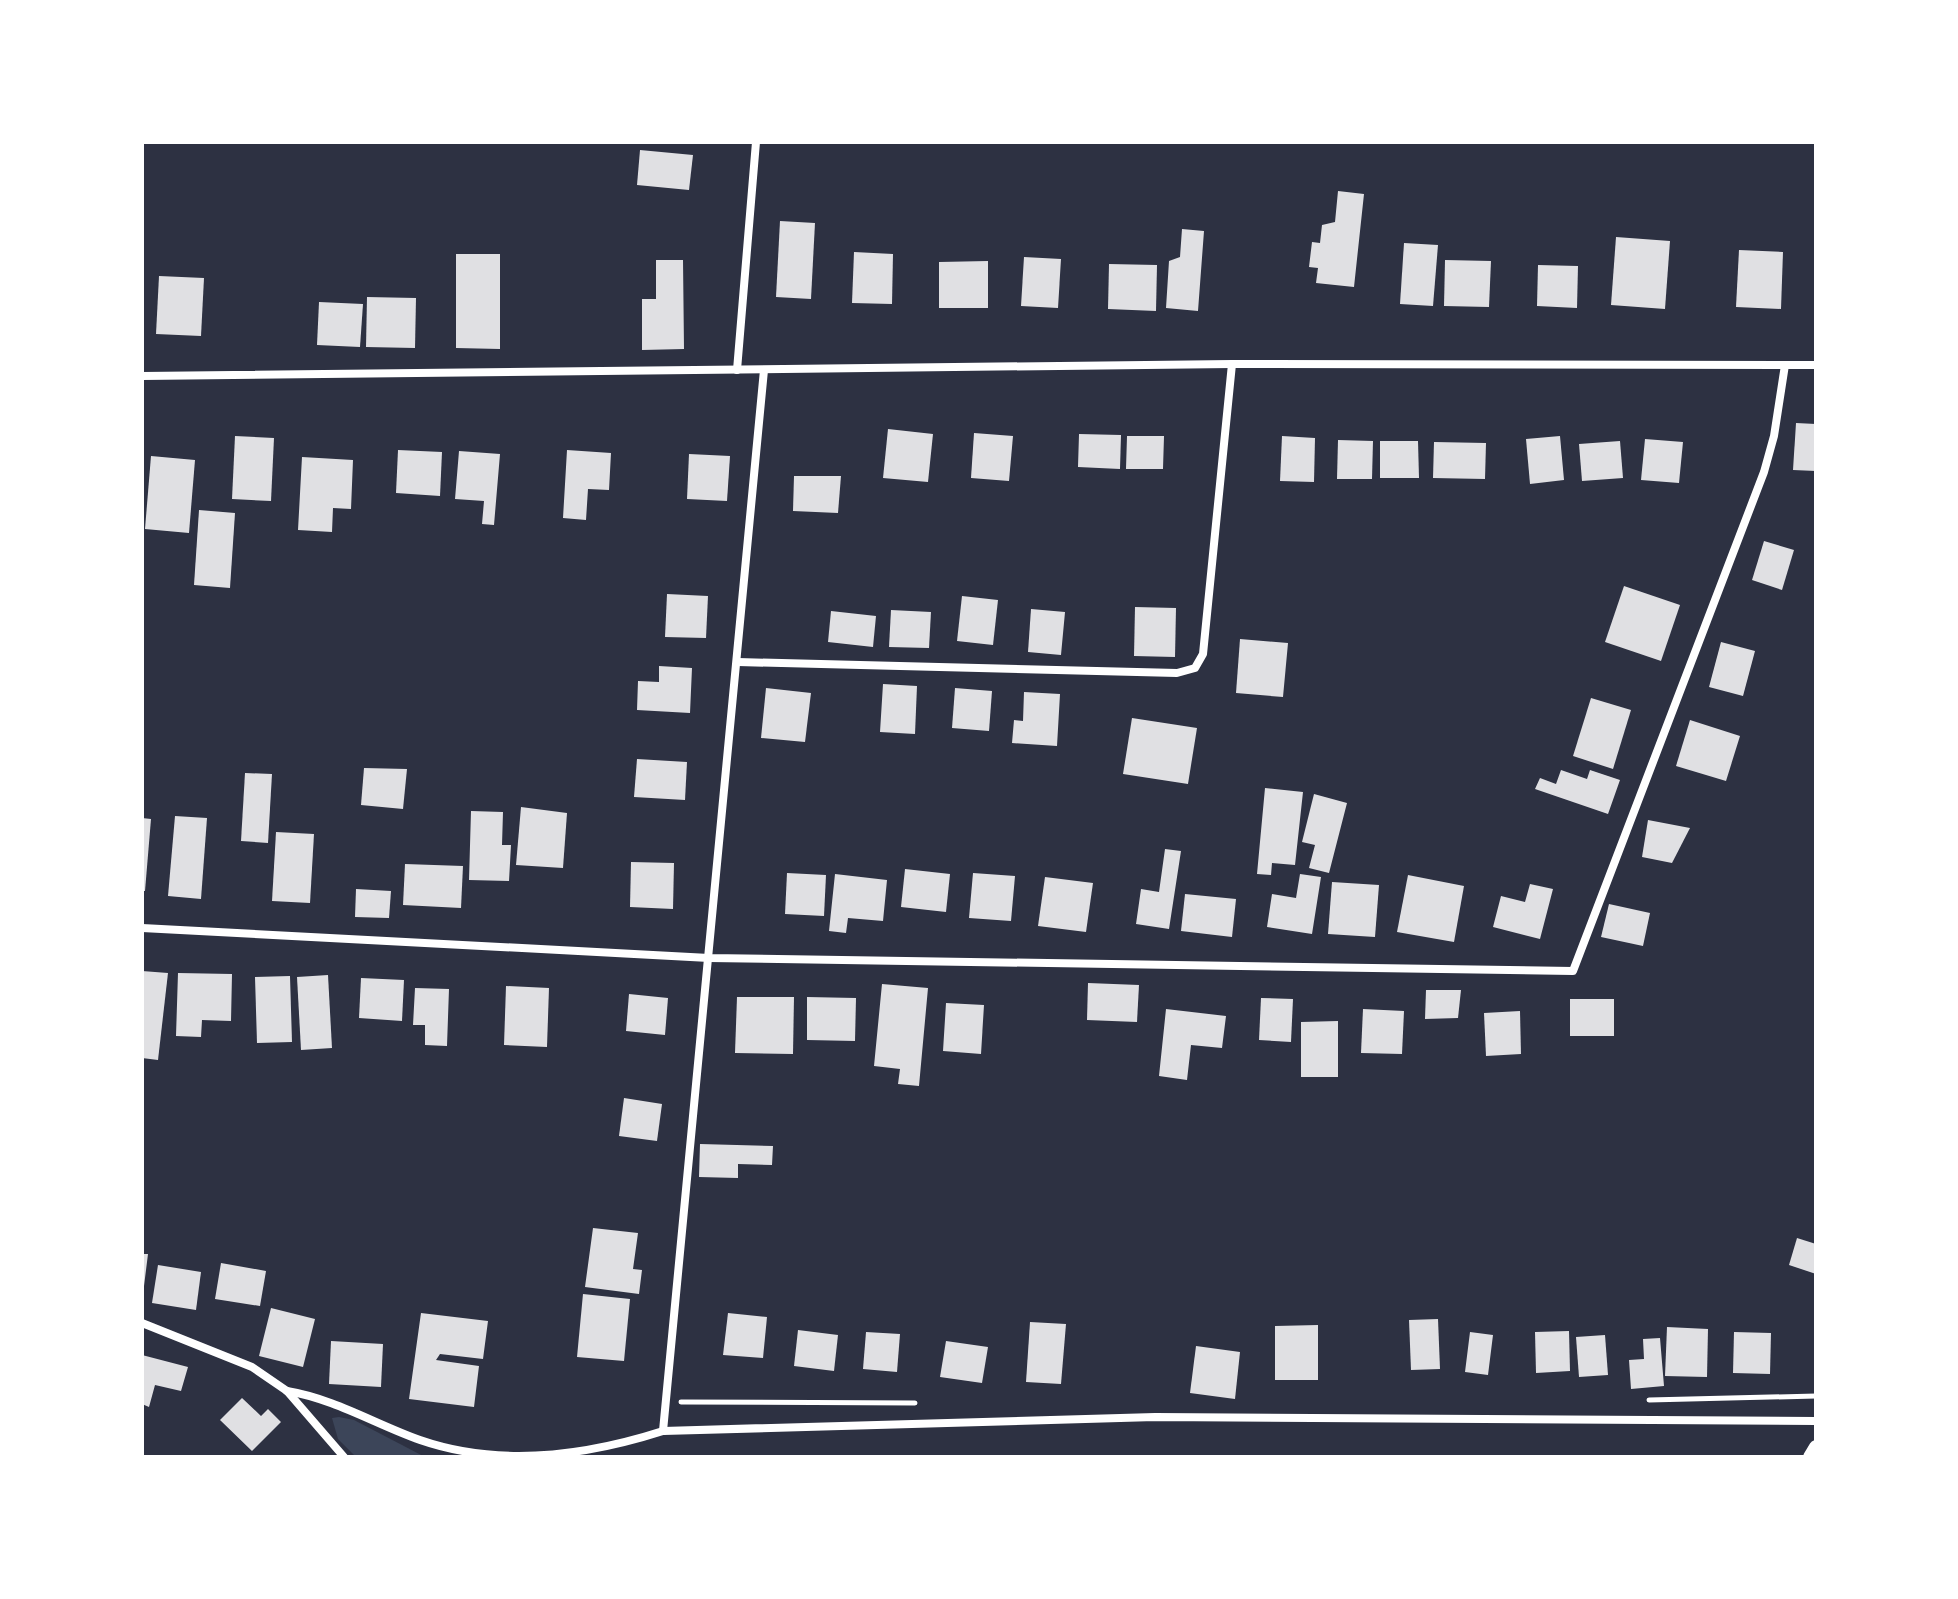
<svg xmlns="http://www.w3.org/2000/svg" width="1958" height="1599" viewBox="0 0 1958 1599" font-family="Montserrat,sans-serif">
	<style>
		.green { fill: #3c4559 }
		.building { fill: #e0e0e3 }
		.lines { fill: none; stroke-linecap: round; stroke-linejoin: round }
		.path { stroke: #fff; stroke-width: 5 }
		.minor { stroke: #fff; stroke-width: 8 }
		.tertiary { stroke: #fff; stroke-width: 14 }
	</style>
	<rect width="100%" height="100%" fill="#2d3142"/>
	<polygon class="green" points="339,1417 354,1420 425,1457 356,1457 338,1439 332,1418"/>
	<g class="building">
		<polygon points="640,150 693,155 689,190 637,185"/>
		<polygon points="1338,191 1364,194 1354,287 1316,283 1318,268 1309,267 1312,242 1320,243 1322,225 1335,222"/>
		<polygon points="780,221 815,223 811,299 776,297"/>
		<polygon points="1182,229 1204,231 1198,311 1166,308 1169,261 1180,257"/>
		<polygon points="1616,237 1670,241 1665,309 1611,305"/>
		<polygon points="1404,243 1438,245 1433,306 1400,304"/>
		<polygon points="1739,250 1783,252 1781,309 1736,307"/>
		<polygon points="854,252 893,254 892,304 852,303"/>
		<polygon points="456,254 500,254 500,349 456,348"/>
		<polygon points="1024,257 1061,259 1058,308 1021,306"/>
		<polygon points="656,260 683,260 684,349 642,350 642,299 656,299"/>
		<polygon points="1445,260 1491,261 1489,307 1444,306"/>
		<polygon points="988,261 988,308 939,308 939,262"/>
		<polygon points="1109,264 1157,265 1156,311 1108,309"/>
		<polygon points="1538,265 1578,266 1577,308 1537,306"/>
		<polygon points="159,276 204,278 201,336 156,334"/>
		<polygon points="367,297 416,298 415,348 366,347"/>
		<polygon points="319,302 363,304 360,347 317,345"/>
		<polygon points="1796,423 1816,424 1816,471 1793,470"/>
		<polygon points="888,429 933,434 928,482 883,478"/>
		<polygon points="974,433 1013,436 1009,481 971,478"/>
		<polygon points="1079,434 1121,435 1120,469 1078,467"/>
		<polygon points="235,436 274,438 271,501 232,499"/>
		<polygon points="1127,436 1164,436 1163,469 1126,469"/>
		<polygon points="1282,436 1315,438 1314,482 1280,481"/>
		<polygon points="1560,436 1564,480 1530,484 1526,439"/>
		<polygon points="1645,439 1683,442 1679,483 1641,480"/>
		<polygon points="1338,440 1373,441 1372,479 1337,479"/>
		<polygon points="1380,441 1418,441 1419,478 1380,478"/>
		<polygon points="1620,441 1623,478 1582,481 1579,444"/>
		<polygon points="1434,442 1486,443 1485,479 1433,478"/>
		<polygon points="398,450 442,452 440,496 396,493"/>
		<polygon points="567,450 611,453 609,490 588,489 586,520 563,518"/>
		<polygon points="459,451 500,454 494,525 482,524 484,501 455,499"/>
		<polygon points="689,454 730,456 727,501 687,499"/>
		<polygon points="151,456 195,460 189,533 145,529"/>
		<polygon points="302,457 353,460 351,509 333,508 332,532 298,530"/>
		<polygon points="794,476 841,476 838,513 793,511"/>
		<polygon points="199,510 235,513 230,588 194,585"/>
		<polygon points="1764,541 1794,550 1782,590 1752,580"/>
		<polygon points="1624,586 1680,605 1661,661 1605,642"/>
		<polygon points="667,594 708,596 706,638 665,637"/>
		<polygon points="962,596 998,600 993,645 957,641"/>
		<polygon points="1135,607 1176,608 1175,657 1134,656"/>
		<polygon points="1031,609 1065,612 1061,655 1028,652"/>
		<polygon points="891,610 931,612 929,648 889,647"/>
		<polygon points="831,611 876,616 873,647 828,642"/>
		<polygon points="1240,639 1288,643 1283,697 1236,693"/>
		<polygon points="1721,642 1755,651 1743,696 1709,687"/>
		<polygon points="659,666 692,668 690,713 637,710 638,681 659,682"/>
		<polygon points="883,684 917,686 915,734 880,732"/>
		<polygon points="766,688 811,693 805,742 761,738"/>
		<polygon points="955,688 992,691 989,731 952,728"/>
		<polygon points="1024,692 1060,694 1057,746 1012,743 1014,720 1023,721"/>
		<polygon points="1591,698 1631,710 1613,769 1573,756"/>
		<polygon points="1132,718 1197,728 1188,784 1123,774"/>
		<polygon points="1690,720 1740,736 1726,781 1676,766"/>
		<polygon points="637,759 687,762 685,800 634,797"/>
		<polygon points="364,768 407,769 403,809 361,805"/>
		<polygon points="1561,770 1587,779 1590,770 1620,780 1608,814 1535,789 1540,778 1556,784"/>
		<polygon points="245,773 272,774 268,843 241,841"/>
		<polygon points="1265,788 1303,792 1295,865 1272,863 1271,875 1257,874"/>
		<polygon points="1314,794 1347,803 1329,873 1309,868 1315,845 1302,842"/>
		<polygon points="521,807 567,813 563,868 516,865"/>
		<polygon points="471,811 503,812 502,845 511,845 509,881 469,880"/>
		<polygon points="175,816 207,818 201,899 168,896"/>
		<polygon points="142,818 151,819 145,891 142,891"/>
		<polygon points="1648,820 1690,828 1672,863 1642,857"/>
		<polygon points="276,832 314,834 310,903 272,901"/>
		<polygon points="1165,849 1181,851 1169,929 1136,924 1141,889 1159,892"/>
		<polygon points="631,862 674,863 673,909 630,907"/>
		<polygon points="405,864 463,866 461,908 403,905"/>
		<polygon points="905,869 950,874 946,912 901,907"/>
		<polygon points="787,873 826,875 824,916 785,914"/>
		<polygon points="973,873 1015,876 1011,921 969,918"/>
		<polygon points="835,874 887,880 883,921 848,918 846,933 829,931"/>
		<polygon points="1300,874 1321,877 1312,934 1267,927 1272,894 1296,898"/>
		<polygon points="1408,875 1464,886 1454,942 1397,932"/>
		<polygon points="1045,877 1093,883 1086,932 1038,926"/>
		<polygon points="1332,882 1379,885 1375,937 1328,934"/>
		<polygon points="1530,884 1553,889 1540,939 1493,927 1501,896 1525,902"/>
		<polygon points="356,889 391,891 389,918 355,917"/>
		<polygon points="1185,894 1236,899 1232,937 1181,931"/>
		<polygon points="1609,904 1650,913 1643,946 1601,937"/>
		<polygon points="142,971 168,973 158,1060 142,1058"/>
		<polygon points="178,973 232,974 231,1021 202,1020 201,1037 176,1036"/>
		<polygon points="328,975 332,1048 301,1050 297,977"/>
		<polygon points="290,976 292,1042 257,1043 255,977"/>
		<polygon points="361,978 404,980 402,1021 359,1018"/>
		<polygon points="1088,983 1139,985 1137,1022 1087,1020"/>
		<polygon points="882,984 928,988 919,1086 898,1084 900,1069 874,1066"/>
		<polygon points="506,986 549,988 547,1047 504,1045"/>
		<polygon points="415,988 449,989 447,1046 425,1045 425,1025 413,1025"/>
		<polygon points="1426,990 1461,990 1458,1018 1425,1019"/>
		<polygon points="629,994 668,998 665,1035 626,1031"/>
		<polygon points="737,997 794,997 793,1054 735,1053"/>
		<polygon points="807,997 856,998 855,1041 807,1040"/>
		<polygon points="1261,998 1293,999 1291,1042 1259,1040"/>
		<rect x="1570" y="999" width="44" height="37"/>
		<polygon points="946,1003 984,1005 981,1054 943,1051"/>
		<polygon points="1166,1009 1226,1016 1222,1048 1191,1045 1187,1080 1159,1076"/>
		<polygon points="1363,1009 1404,1011 1402,1054 1361,1053"/>
		<polygon points="1520,1011 1521,1054 1486,1056 1484,1013"/>
		<polygon points="1338,1021 1338,1077 1301,1077 1301,1022"/>
		<polygon points="624,1098 662,1104 657,1141 619,1136"/>
		<polygon points="700,1144 773,1146 772,1165 738,1164 738,1178 699,1177"/>
		<polygon points="593,1228 638,1233 633,1269 642,1270 639,1294 585,1287"/>
		<polygon points="1797,1238 1816,1244 1816,1274 1789,1265"/>
		<polygon points="142,1254 148,1254 144,1286 142,1286"/>
		<polygon points="221,1263 266,1271 260,1306 215,1299"/>
		<polygon points="158,1265 201,1272 196,1310 152,1303"/>
		<polygon points="583,1294 630,1299 624,1361 577,1357"/>
		<polygon points="271,1308 315,1319 303,1367 259,1356"/>
		<polygon points="421,1313 488,1321 483,1359 440,1354 436,1360 479,1366 474,1407 409,1399"/>
		<polygon points="728,1313 767,1317 763,1358 723,1355"/>
		<polygon points="1438,1319 1440,1369 1411,1370 1409,1320"/>
		<polygon points="1030,1322 1066,1324 1061,1384 1026,1382"/>
		<polygon points="1318,1325 1318,1380 1275,1380 1275,1326"/>
		<polygon points="1667,1327 1708,1329 1707,1377 1665,1376"/>
		<polygon points="798,1330 838,1335 834,1371 794,1366"/>
		<polygon points="1569,1331 1570,1371 1536,1373 1535,1332"/>
		<polygon points="866,1332 900,1334 897,1372 863,1369"/>
		<polygon points="1470,1332 1493,1335 1488,1375 1465,1372"/>
		<polygon points="1734,1332 1771,1333 1770,1374 1733,1373"/>
		<polygon points="1605,1335 1608,1375 1579,1377 1576,1337"/>
		<polygon points="1660,1338 1664,1386 1631,1389 1629,1360 1644,1359 1643,1339"/>
		<polygon points="331,1341 383,1344 381,1387 329,1384"/>
		<polygon points="946,1341 988,1347 982,1383 940,1377"/>
		<polygon points="1196,1346 1240,1352 1235,1399 1190,1393"/>
		<polygon points="142,1355 188,1367 181,1391 155,1385 149,1407 142,1404"/>
		<polygon points="242,1398 261,1416 268,1409 281,1422 252,1451 220,1420"/>
	</g>
	<g class="lines">
		<g class="path">
			<polyline points="1649,1400 1816,1396"/>
			<polyline points="681,1402 915,1403"/>
		</g>
		<g class="minor">
			<polyline points="737,370 756,142"/>
			<polyline points="142,376 1232,364 1816,365"/>
			<polyline points="738,662 1177,673 1195,668 1203,654 1232,364"/>
			<polyline points="142,928 709,958 1573,971 1764,472 1774,436 1785,365"/>
			<polyline points="142,1323 252,1367 287,1391 344,1457"/>
			<path d="M287,1391C335,1399 375,1424 420,1440C498,1467 585,1456 663,1431L1155,1417L1816,1421"/>
			<polyline points="663,1431 764,370"/>
		</g>
		<polyline class="tertiary" points="1810,1457 1816,1447"/>
	</g>
	<rect width="1958" height="1599" fill="none" stroke="#ffffff" stroke-width="288"/>
</svg>
